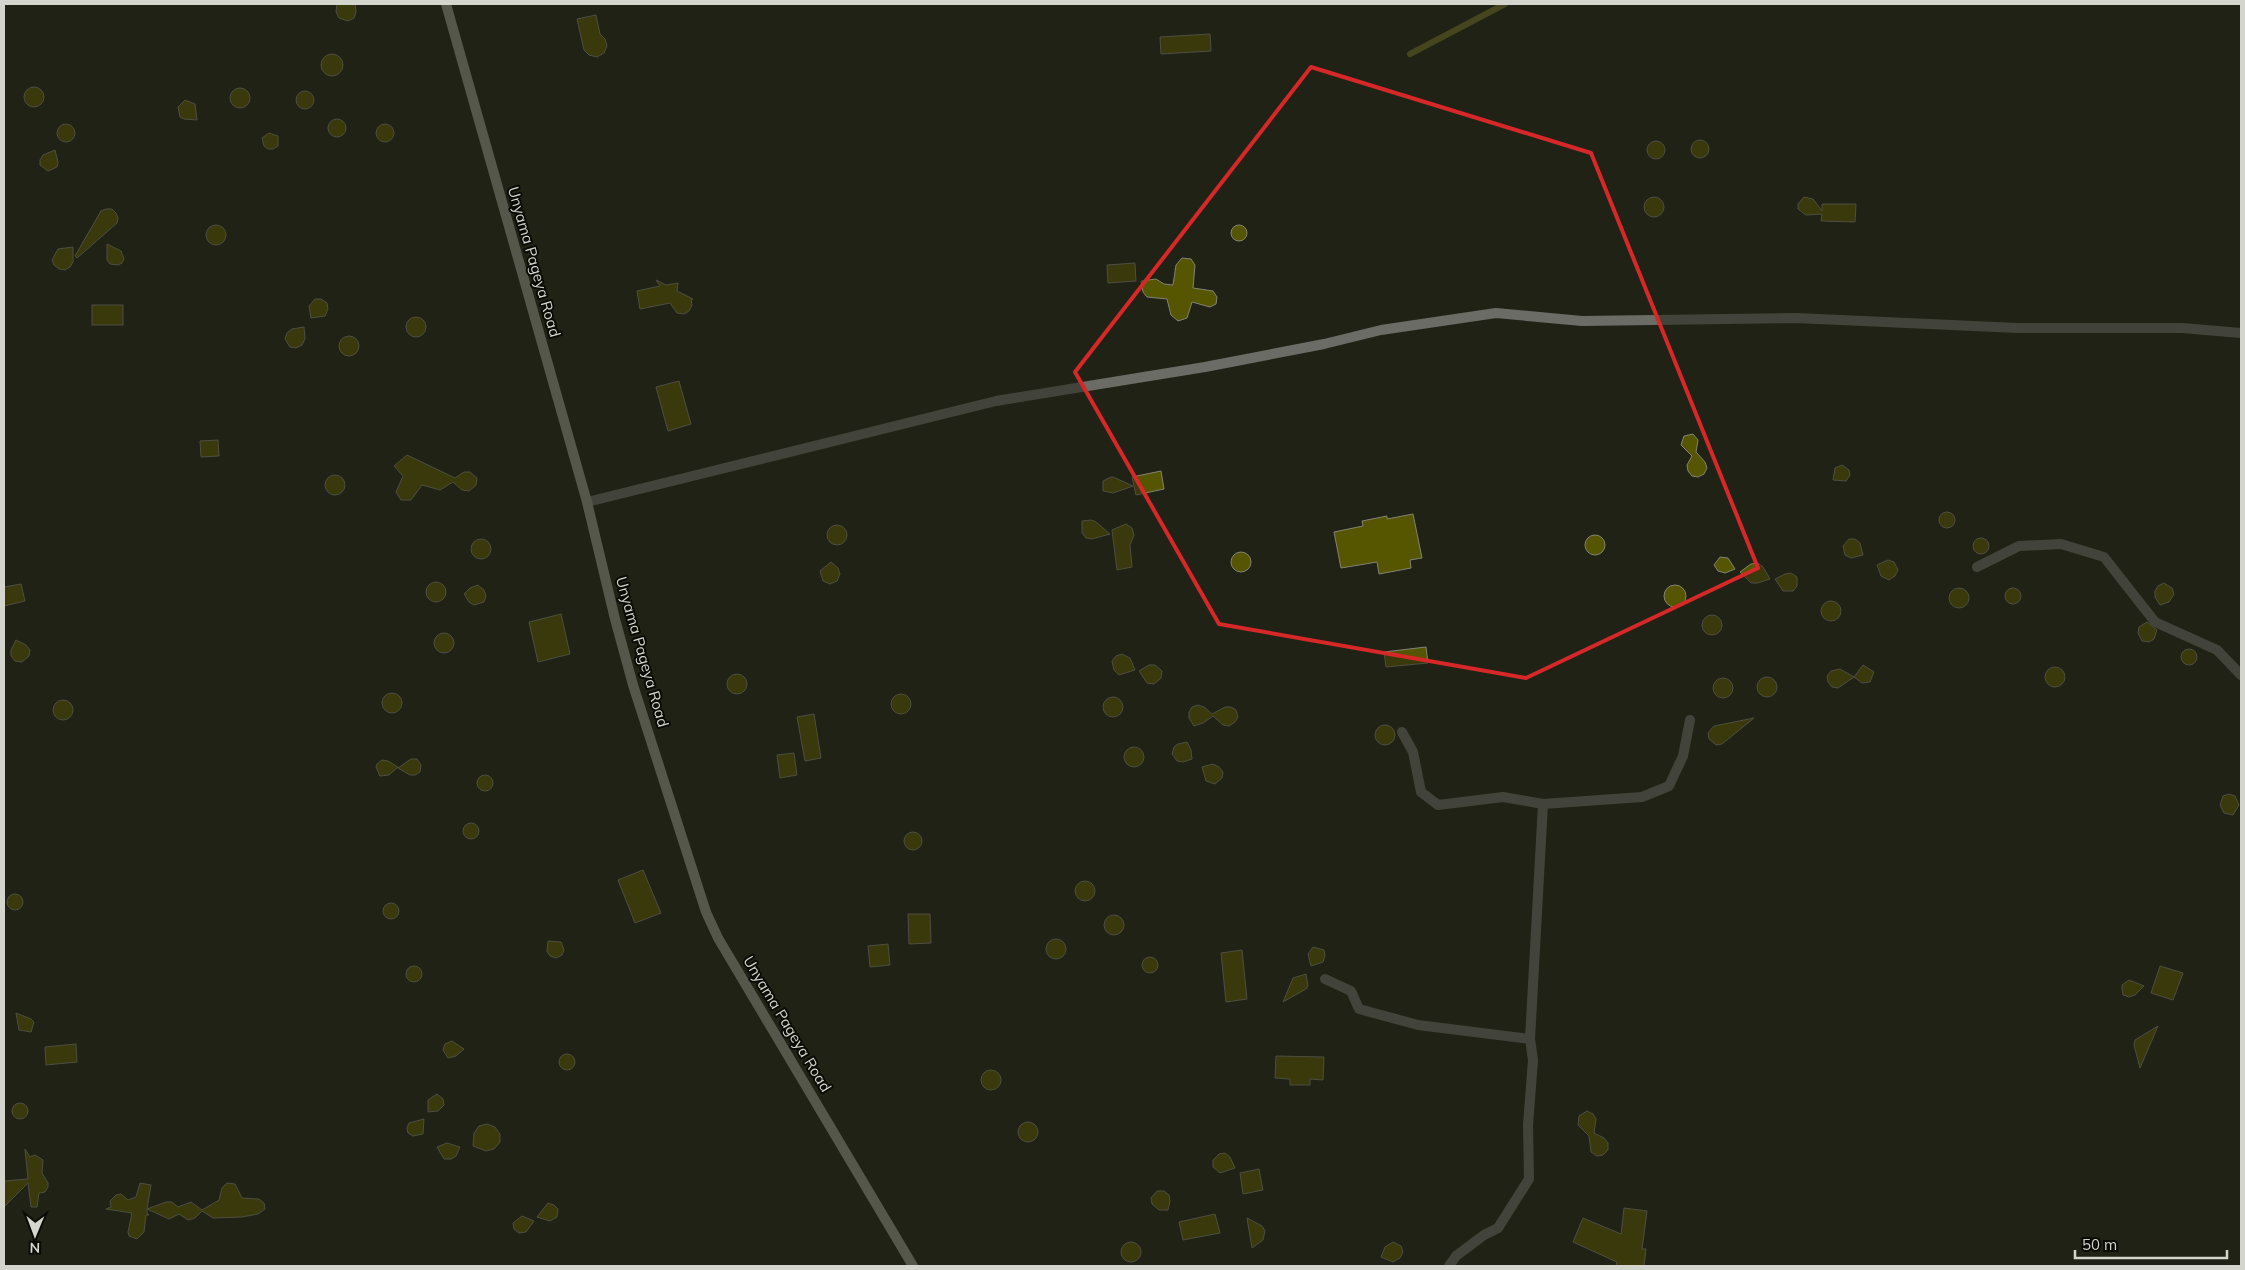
<svg xmlns="http://www.w3.org/2000/svg" width="2245" height="1270" viewBox="0 0 2245 1270" font-family="Mulish,sans-serif">
	<style>
		.lines { fill: none; stroke-linecap: round; stroke-linejoin: round }
		.stream { stroke: #727126; stroke-width: 6 }
		.building { fill: #575600; stroke: #838376 }
		.street { stroke: #6b6c66; stroke-width: 10 }
		.secondary { stroke: #96978d; stroke-width: 10 }
		.marked { fill: none; stroke: #d62828; stroke-width: 4; stroke-linejoin: round }
		.labels { text-anchor: middle; stroke-width: 4; stroke-linejoin: round; paint-order: stroke }
		.street-label { font-size: 15px; fill: #d4d5cd; stroke: #0b0b06 }
	</style>
	<rect width="100%" height="100%" fill="#212216"/>
	<g class="lines">
		<polyline class="stream" points="1410,54 1505,4"/>
	</g>
	<g class="building">
		<polygon points="337,4 355,4 356,12 354,18 348,21 339,18 336,12"/>
		<polygon points="596,15 600,34 605,39 607,46 604,53 597,57 589,55 584,50 577,19"/>
		<polygon points="1210,34 1211,51 1161,54 1160,37"/>
		<circle cx="332" cy="65" r="11"/>
		<circle cx="34" cy="97" r="10"/>
		<circle cx="240" cy="98" r="10"/>
		<circle cx="305" cy="100" r="9"/>
		<polygon points="185,100 195,104 197,120 184,119 180,117 178,107"/>
		<circle cx="337" cy="128" r="9"/>
		<circle cx="66" cy="133" r="9"/>
		<circle cx="385" cy="133" r="9"/>
		<polygon points="269,133 278,136 278,146 273,149 268,149 264,146 262,138"/>
		<circle cx="1700" cy="149" r="9"/>
		<circle cx="1656" cy="150" r="9"/>
		<polygon points="55,150 58,162 57,167 48,171 40,165 40,160 43,155"/>
		<circle cx="1654" cy="207" r="10"/>
		<polygon points="1804,197 1813,199 1822,211 1822,204 1856,204 1855,222 1821,221 1822,214 1806,215 1798,209 1798,204"/>
		<polygon points="106,209 112,209 116,213 118,218 117,223 77,258 75,256 101,211"/>
		<circle cx="1239" cy="233" r="8"/>
		<circle cx="216" cy="235" r="10"/>
		<polygon points="107,244 121,251 124,259 122,263 118,265 110,264 107,260"/>
		<polygon points="73,247 73,262 70,267 65,270 59,269 54,265 52,260 58,249"/>
		<polygon points="1182,258 1191,259 1195,265 1193,288 1213,291 1217,297 1216,304 1210,307 1192,302 1187,318 1178,321 1171,315 1167,299 1147,297 1143,292 1141,281 1156,279 1164,284 1173,285 1176,265"/>
		<polygon points="1135,263 1136,281 1108,283 1107,265"/>
		<polygon points="656,280 666,285 678,283 677,291 693,299 691,299 692,305 689,311 684,314 677,313 670,303 640,309 637,291 660,286"/>
		<polygon points="315,299 321,299 327,303 328,309 325,316 311,318 309,306"/>
		<rect x="92" y="305" width="31" height="20"/>
		<circle cx="416" cy="327" r="10"/>
		<polygon points="304,327 305,339 302,345 296,348 290,347 285,339 287,333 292,329"/>
		<circle cx="349" cy="346" r="10"/>
		<polygon points="679,381 691,424 668,431 656,387"/>
		<polygon points="1693,434 1698,440 1696,452 1705,462 1707,468 1704,474 1698,477 1692,476 1688,471 1687,465 1692,456 1681,445 1684,436"/>
		<polygon points="218,440 219,456 201,457 200,441"/>
		<polygon points="407,455 455,478 464,472 470,472 477,478 476,485 469,491 462,490 453,482 440,490 422,485 411,500 401,500 396,492 403,476 394,466"/>
		<polygon points="1842,465 1849,470 1850,475 1846,481 1833,480 1835,468"/>
		<polygon points="1161,471 1164,489 1136,495 1132,477"/>
		<circle cx="335" cy="485" r="10"/>
		<polygon points="1111,477 1113,477 1133,486 1113,493 1103,491 1103,481"/>
		<circle cx="1947" cy="520" r="8"/>
		<polygon points="1413,514 1422,558 1410,560 1411,568 1379,574 1377,562 1341,568 1334,532 1363,526 1362,521 1387,516 1387,519"/>
		<polygon points="1091,520 1096,522 1110,534 1092,539 1086,538 1082,533 1082,521"/>
		<polygon points="1126,524 1132,528 1134,535 1130,545 1132,567 1117,570 1112,530"/>
		<circle cx="837" cy="535" r="10"/>
		<circle cx="1595" cy="545" r="10"/>
		<circle cx="1981" cy="546" r="8"/>
		<polygon points="1849,539 1855,539 1860,543 1863,555 1851,558 1845,555 1843,546"/>
		<circle cx="481" cy="549" r="10"/>
		<circle cx="1241" cy="562" r="10"/>
		<polygon points="1720,557 1728,558 1735,569 1725,573 1718,571 1714,565"/>
		<polygon points="1888,560 1894,562 1898,570 1895,576 1889,580 1881,576 1877,565"/>
		<polygon points="831,562 838,568 840,574 837,581 830,584 823,581 820,571"/>
		<polygon points="1758,563 1763,567 1770,579 1758,583 1751,583 1740,572 1751,564"/>
		<polygon points="1791,573 1797,577 1797,586 1793,591 1783,591 1775,579 1785,574"/>
		<circle cx="436" cy="592" r="10"/>
		<polygon points="2164,583 2172,588 2174,594 2169,602 2160,605 2155,597 2155,591 2158,586"/>
		<polygon points="21,584 25,601 4,606 4,587"/>
		<circle cx="1675" cy="596" r="11"/>
		<polygon points="478,585 484,590 486,596 484,602 474,605 469,602 464,594 470,588"/>
		<circle cx="2013" cy="596" r="8"/>
		<circle cx="1959" cy="598" r="10"/>
		<circle cx="1831" cy="611" r="10"/>
		<polygon points="561,614 570,654 538,662 529,622"/>
		<circle cx="1712" cy="625" r="10"/>
		<polygon points="2147,622 2157,630 2154,639 2149,642 2142,641 2138,633 2139,627"/>
		<circle cx="444" cy="643" r="10"/>
		<polygon points="16,640 26,645 30,650 29,656 22,662 15,661 11,656 11,650"/>
		<polygon points="1426,647 1428,663 1386,667 1384,652"/>
		<circle cx="2189" cy="657" r="8"/>
		<polygon points="1122,654 1130,658 1135,670 1119,675 1114,670 1112,661 1116,656"/>
		<polygon points="1149,665 1155,665 1162,671 1161,678 1154,684 1147,683 1139,671"/>
		<polygon points="1863,665 1874,672 1870,682 1862,683 1854,677 1838,688 1832,687 1828,682 1827,676 1831,671 1840,669 1854,677"/>
		<circle cx="2055" cy="677" r="10"/>
		<circle cx="737" cy="684" r="10"/>
		<circle cx="1767" cy="687" r="10"/>
		<circle cx="1723" cy="688" r="10"/>
		<circle cx="392" cy="703" r="10"/>
		<circle cx="901" cy="704" r="10"/>
		<circle cx="1113" cy="707" r="10"/>
		<circle cx="63" cy="710" r="10"/>
		<polygon points="1198,705 1204,707 1212,714 1225,707 1231,707 1236,710 1238,717 1235,722 1229,726 1223,725 1213,716 1203,723 1194,726 1189,718 1189,712 1192,707"/>
		<polygon points="814,714 821,758 805,761 797,717"/>
		<polygon points="1754,718 1722,744 1716,745 1709,739 1708,733 1714,726"/>
		<circle cx="1385" cy="735" r="10"/>
		<polygon points="1187,742 1191,750 1192,759 1183,762 1177,761 1172,754 1174,747 1178,744"/>
		<circle cx="1134" cy="757" r="10"/>
		<polygon points="794,753 797,775 780,778 777,755"/>
		<polygon points="411,759 417,759 421,765 420,772 415,775 410,775 398,768"/>
		<polygon points="382,760 388,761 398,767 389,775 380,776 376,767 377,764"/>
		<polygon points="1213,764 1219,767 1223,772 1222,778 1215,784 1206,781 1202,767"/>
		<circle cx="485" cy="783" r="8"/>
		<polygon points="2229,794 2235,796 2239,805 2233,815 2224,813 2220,805 2223,796"/>
		<circle cx="471" cy="831" r="8"/>
		<circle cx="913" cy="841" r="9"/>
		<polygon points="643,870 661,913 635,923 618,880"/>
		<circle cx="1085" cy="891" r="10"/>
		<circle cx="15" cy="902" r="8"/>
		<circle cx="391" cy="911" r="8"/>
		<polygon points="908,914 930,914 931,943 909,944"/>
		<circle cx="1114" cy="925" r="10"/>
		<circle cx="1056" cy="949" r="10"/>
		<polygon points="548,941 561,942 564,950 562,955 556,958 550,956 547,951"/>
		<polygon points="888,944 890,965 870,967 868,946"/>
		<polygon points="1313,947 1324,950 1325,956 1323,962 1311,966 1308,954"/>
		<polygon points="1242,950 1247,999 1226,1002 1221,953"/>
		<circle cx="1150" cy="965" r="8"/>
		<circle cx="414" cy="974" r="8"/>
		<polygon points="2160,966 2183,973 2173,1000 2151,993"/>
		<polygon points="1306,974 1308,986 1306,989 1283,1002 1293,978"/>
		<polygon points="2129,980 2144,986 2135,995 2129,997 2123,995 2122,989 2122,985"/>
		<polygon points="16,1013 31,1019 34,1022 31,1032 19,1030"/>
		<polygon points="2158,1026 2140,1068 2134,1045 2135,1040"/>
		<polygon points="452,1041 464,1049 456,1056 448,1058 443,1050 445,1044"/>
		<polygon points="76,1044 77,1062 46,1065 45,1047"/>
		<circle cx="567" cy="1062" r="8"/>
		<polygon points="1276,1056 1324,1057 1323,1080 1310,1079 1310,1085 1290,1085 1290,1079 1275,1078"/>
		<circle cx="991" cy="1080" r="10"/>
		<polygon points="437,1094 443,1099 444,1105 438,1111 428,1112 428,1100"/>
		<circle cx="20" cy="1111" r="8"/>
		<polygon points="1587,1111 1593,1114 1596,1119 1594,1133 1604,1138 1608,1143 1608,1150 1603,1155 1597,1156 1591,1152 1589,1136 1578,1125 1579,1116"/>
		<polygon points="424,1119 423,1134 413,1136 408,1133 407,1128 409,1123"/>
		<circle cx="1028" cy="1132" r="10"/>
		<polygon points="487,1124 495,1127 500,1134 500,1142 494,1149 486,1151 473,1146 474,1133 479,1126"/>
		<polygon points="447,1143 460,1147 456,1156 451,1159 444,1159 437,1147"/>
		<polygon points="25,1149 30,1157 35,1155 43,1160 42,1173 48,1183 48,1187 45,1192 39,1193 37,1207 31,1207 28,1183 4,1207 4,1181 28,1179"/>
		<polygon points="1225,1153 1230,1157 1235,1168 1220,1173 1213,1167 1213,1160 1219,1154"/>
		<polygon points="1259,1169 1263,1190 1243,1194 1240,1173"/>
		<polygon points="140,1183 151,1185 147,1209 166,1202 172,1202 178,1207 191,1202 202,1210 219,1200 222,1188 227,1183 235,1184 242,1198 259,1199 264,1203 265,1209 258,1214 242,1217 213,1218 202,1211 195,1218 188,1220 179,1214 169,1219 147,1209 147,1213 149,1215 146,1215 144,1232 137,1239 129,1236 128,1232 132,1213 106,1209 111,1207 110,1201 116,1195 121,1194 128,1200 136,1197"/>
		<polygon points="1157,1191 1164,1191 1169,1195 1170,1201 1168,1210 1159,1210 1152,1204 1151,1198"/>
		<polygon points="548,1203 554,1205 558,1209 557,1217 550,1221 537,1217"/>
		<polygon points="1624,1208 1647,1211 1642,1249 1646,1249 1644,1266 1616,1266 1617,1262 1573,1242 1583,1218 1621,1234"/>
		<polygon points="1215,1214 1220,1233 1183,1240 1179,1222"/>
		<polygon points="522,1216 534,1221 526,1232 519,1233 514,1229 513,1223"/>
		<polygon points="1247,1218 1262,1226 1265,1231 1263,1240 1252,1248"/>
		<polygon points="1393,1242 1401,1246 1403,1252 1400,1258 1393,1262 1381,1257 1385,1247"/>
		<circle cx="1131" cy="1252" r="10"/>
	</g>
	<g class="lines">
		<g class="street">
			<polyline points="587,502 996,401 1205,367 1324,344 1381,330 1496,313 1582,321 1796,318 2018,328 2182,328 2241,333"/>
			<polyline points="1977,567 2019,546 2061,544 2104,557 2155,622 2217,650 2241,675"/>
			<polyline points="1402,732 1413,752 1421,792 1438,805 1503,797 1543,804 1530,1039 1533,1060 1528,1125 1529,1179 1498,1228 1484,1235 1456,1256 1449,1266"/>
			<polyline points="1543,804 1642,797 1669,786 1683,756 1690,720"/>
			<polyline points="1325,979 1351,991 1359,1009 1418,1025 1530,1039"/>
		</g>
		<polyline class="secondary" points="446,4 587,502 615,619 633,685 706,912 718,938 913,1266"/>
	</g>
	<path d="M0 0H2245V1270H0ZM1311,67L1591,153L1758,568L1526,678L1219,624L1075,372Z" fill="#212216" fill-opacity=".55" fill-rule="evenodd"/>
	<path class="marked" d="M1311,67L1591,153L1758,568L1526,678L1219,624L1075,372Z"/>
	<g class="labels">
		<g class="street-label">
			<text transform="translate(534 262) rotate(74)" y="5">Unyama Pageya Road</text>
			<text transform="translate(642 652) rotate(74)" y="5">Unyama Pageya Road</text>
			<text transform="translate(787 1024) rotate(59)" y="5">Unyama Pageya Road</text>
		</g>
	</g>
	<rect width="2245" height="1270" fill="none" stroke="#d4d5cd" stroke-width="10"/>
	<g transform="translate(35 1235) rotate(181)" stroke="#0b0b06" stroke-width="4" paint-order="stroke">
	<path d="M0-4L9 19L0 12L-9 19Z" fill="#d4d5cd"/>
	<text y="-8" font-size="14" font-weight="bold" text-anchor="middle" fill="#d4d5cd">N</text>
	</g>
	<path d="M2075 1250v8h152v-8" fill="none" stroke="#d4d5cd" stroke-width="2.5"/>
	<text x="2082" y="1250" font-size="15" fill="#d4d5cd" stroke="#0b0b06" stroke-width="4" paint-order="stroke">50 m</text>
</svg>
